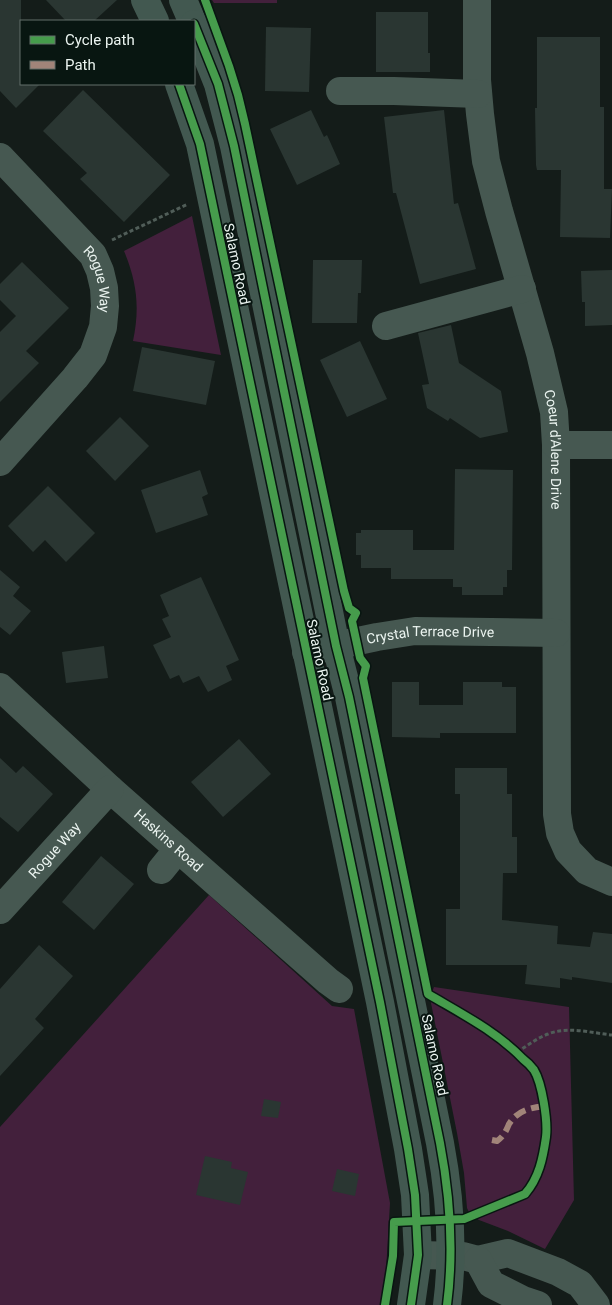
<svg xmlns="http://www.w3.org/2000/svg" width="612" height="1305" viewBox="0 0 612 1305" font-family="Roboto,sans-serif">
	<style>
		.green { fill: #43203c }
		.building { fill: #2a3632 }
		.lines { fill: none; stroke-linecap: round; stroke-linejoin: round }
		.path { stroke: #505d58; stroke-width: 3; stroke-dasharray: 4 2.5; stroke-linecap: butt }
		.minor { stroke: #465851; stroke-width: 28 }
		.major { stroke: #425850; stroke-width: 28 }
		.quiet { stroke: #a18479; stroke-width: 6; stroke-dasharray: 12 6; stroke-linecap: butt }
		.cycleway-casing { stroke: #081611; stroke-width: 11 }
		.cycleway { stroke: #469c4c; stroke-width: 8 }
		.labels { text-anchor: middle; stroke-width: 4; stroke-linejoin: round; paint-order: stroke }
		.street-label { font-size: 14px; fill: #ebf4f0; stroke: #081611 }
	</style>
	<rect width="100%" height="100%" fill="#141c19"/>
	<g class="green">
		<polygon points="212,0 277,0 277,3 214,3"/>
		<path d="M192,216L221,355L133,341C140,308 137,282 124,251Z"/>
		<polygon points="209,895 332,1006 354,1009 390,1203 384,1305 0,1305 0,1127"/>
		<polygon points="434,987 569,1007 574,1200 545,1249 508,1231 479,1220 470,1214 467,1208 464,1173 457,1133 430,998"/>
	</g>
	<g class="building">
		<polygon points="0,0 21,0 21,84 40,84 16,108 0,91"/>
		<polygon points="46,0 117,0 94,21 66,21"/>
		<polygon points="376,12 428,12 428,53 430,53 430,72 376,72"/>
		<polygon points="266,27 311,28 309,92 265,91"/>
		<polygon points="537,37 600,37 600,107 604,107 604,189 612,189 610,238 560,237 561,170 537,170 536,165 535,108 537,108"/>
		<polygon points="83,90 170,175 124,222 80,179 87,173 43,131"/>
		<polygon points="311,110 324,137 327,135 340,164 297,185 270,129"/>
		<polygon points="444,110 454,204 458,203 476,269 420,284 396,193 393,193 384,117"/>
		<polygon points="313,260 362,260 361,293 358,293 357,323 312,323"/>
		<polygon points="22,262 69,308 26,351 39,363 0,402 0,332 16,316 0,300 0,284"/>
		<polygon points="612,270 612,325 585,326 585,302 582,302 581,271"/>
		<polygon points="451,325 459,363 501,391 508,432 480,438 450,418 448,421 427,408 422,385 429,384 418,333"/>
		<polygon points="360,341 387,399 347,417 320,360"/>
		<polygon points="142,347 215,361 206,405 133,391"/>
		<polygon points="120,417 149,446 115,481 86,451"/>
		<polygon points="455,469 513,470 512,570 507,570 507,587 503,587 503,595 462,595 462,587 453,587 453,579 391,579 391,568 361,568 361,555 356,555 356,533 361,533 361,530 413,530 413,550 454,550"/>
		<polygon points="200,470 208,494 202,497 208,515 156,533 141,490"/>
		<polygon points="48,486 95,533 66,562 45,540 33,552 8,526"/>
		<polygon points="0,570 20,587 13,596 31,611 10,635 0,627"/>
		<polygon points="201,577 239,660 226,666 232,680 208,692 199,676 183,683 179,675 170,679 153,645 171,637 162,619 169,616 160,595"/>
		<polygon points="104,646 108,678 66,683 62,652"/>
		<polygon points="392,682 419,682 419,705 463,705 463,682 502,682 502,687 516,687 516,733 440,733 440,738 392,737"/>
		<polygon points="239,739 271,774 223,817 191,782"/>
		<polygon points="0,758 16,773 23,766 53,794 18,832 0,817"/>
		<polygon points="455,768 507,768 507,794 512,794 512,837 517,837 517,873 503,873 502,920 558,926 557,944 590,947 593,932 612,934 612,983 572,977 572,980 560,978 560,988 525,984 527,965 446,965 446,909 460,909 460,794 455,794"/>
		<polygon points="101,856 134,884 94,930 62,902"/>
		<polygon points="39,945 73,976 35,1019 44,1028 0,1076 0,989"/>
		<polygon points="264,1099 281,1102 278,1118 261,1116"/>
		<polygon points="205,1156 232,1162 231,1168 248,1172 240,1205 196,1195"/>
		<polygon points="337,1169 359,1174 355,1196 332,1191"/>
	</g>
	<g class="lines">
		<g class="path">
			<polyline points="112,240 188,204"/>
			<path d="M517,1052C527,1046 537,1038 548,1034C568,1026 592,1033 612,1035"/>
		</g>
		<g class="minor">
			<path id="s1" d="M477,0V80L480,114L486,161L499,211L540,353L554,412L556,445L557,814L560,833L568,851L587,871L612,882"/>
			<polyline points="340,91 394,91 478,94"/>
			<path id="s2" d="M0,157L93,255L100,271L104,288L105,306L103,327L93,355L75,378L0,462"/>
			<polyline points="386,326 522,289"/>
			<polyline points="556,445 612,445"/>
			<path id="s3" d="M306,652L377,637L415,631L556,633"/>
			<path id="s4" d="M0,687L110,789L328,981L339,989"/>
			<polyline points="161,870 178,849"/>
			<path id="s5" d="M0,910L110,789"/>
			<polyline points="418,1255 463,1256 478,1260 508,1253 558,1272 580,1284 596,1305"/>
			<polyline points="478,1260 491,1284 523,1300 538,1305"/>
		</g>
		<g class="major">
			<polyline points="145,0 155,21"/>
			<polyline points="183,0 192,21"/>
			<path d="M194,24L218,84L234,146L336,646L349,697L440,1143C450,1196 454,1251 447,1305"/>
			<polyline points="179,84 200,144 380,1002 408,1149 415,1195 418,1255 411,1305"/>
		</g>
		<path class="quiet" d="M492,1140L497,1141C504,1136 506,1131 509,1124C517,1111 529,1108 544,1106"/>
		<defs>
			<g id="cycleway">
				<path d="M205,0L229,66L238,95L245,124L344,591L349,608L356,613L352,621L360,658L366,666L363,678L428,994C460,1013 496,1031 523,1059C527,1062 531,1066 534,1070C542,1083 548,1121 546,1137C543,1158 539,1178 525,1194L464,1219L394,1222L393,1256L385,1305"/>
				<path d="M194,24L218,84L234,146L336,646L349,697L440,1143C450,1196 454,1251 447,1305"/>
				<polyline points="179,84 200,144 380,1002 408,1149 415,1195 418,1255 411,1305"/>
			</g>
		</defs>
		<use href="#cycleway" class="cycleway-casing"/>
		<use href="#cycleway" class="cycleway"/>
	</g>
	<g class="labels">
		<g class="street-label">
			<text transform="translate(237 264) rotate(78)" y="5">Salamo Road</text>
			<text dy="5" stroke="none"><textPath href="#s2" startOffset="160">Rogue Way</textPath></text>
			<text dy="5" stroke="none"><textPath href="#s1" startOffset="459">Coeur d'Alene Drive</textPath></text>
			<text dy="5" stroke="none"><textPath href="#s3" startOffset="126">Crystal Terrace Drive</textPath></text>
			<text transform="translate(320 660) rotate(78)" y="5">Salamo Road</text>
			<text dy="5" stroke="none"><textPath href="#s4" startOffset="228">Haskins Road</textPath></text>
			<text dy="5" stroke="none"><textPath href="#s5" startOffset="81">Rogue Way</textPath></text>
			<text transform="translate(435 1055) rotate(78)" y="5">Salamo Road</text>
		</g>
	</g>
	<rect x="20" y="20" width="175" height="65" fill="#081611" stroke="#636f6a"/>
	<rect x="30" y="36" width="25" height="8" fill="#469c4c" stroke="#636f6a"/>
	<text x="65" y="45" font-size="15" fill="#ebf4f0">Cycle path</text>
	<rect x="30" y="61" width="25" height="8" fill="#a18479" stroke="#636f6a"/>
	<text x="65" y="70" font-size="15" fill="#ebf4f0">Path</text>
</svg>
